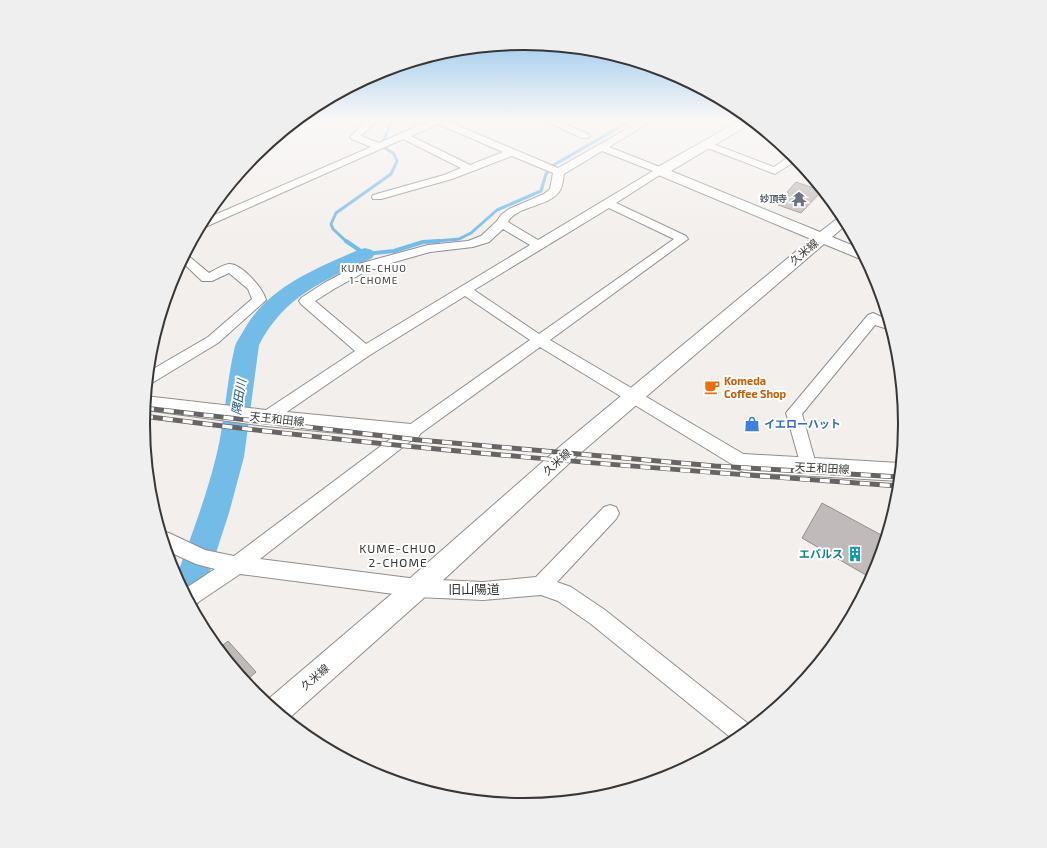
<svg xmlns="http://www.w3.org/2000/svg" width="1047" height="848" viewBox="0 0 1047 848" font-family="'Exo 2','Noto Sans JP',sans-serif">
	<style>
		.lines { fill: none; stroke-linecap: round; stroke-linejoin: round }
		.stream-far1 { stroke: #74bce8; stroke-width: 3 }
		.stream { stroke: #74bce8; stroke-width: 4 }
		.river { fill: #74bce8; fill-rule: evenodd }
		.building { fill: #c0bbba; stroke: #928e8c }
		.minor-casing { stroke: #918e8c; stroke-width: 2 }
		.tertiary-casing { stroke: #918e8c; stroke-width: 2 }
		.minor { fill: #fff; fill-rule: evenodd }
		.tertiary { fill: #fff; fill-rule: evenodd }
		.rail-casing { stroke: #676463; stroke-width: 5 }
		.rail { stroke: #fff; stroke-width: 3.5; stroke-dasharray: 10; stroke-linecap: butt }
		.labels { text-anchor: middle; stroke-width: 4; stroke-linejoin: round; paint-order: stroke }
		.far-worship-label { font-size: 9px; font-weight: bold; fill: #5b616d; stroke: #fff; text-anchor: end }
		.far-neighbourhood-label { font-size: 10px; letter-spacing: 1px; fill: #393736; stroke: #fff }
		.street-label { font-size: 11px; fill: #393736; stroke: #fff }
		.food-label { font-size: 11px; font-weight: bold; fill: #c56008; stroke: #fff; text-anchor: start }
		.shop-label { font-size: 11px; font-weight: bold; fill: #366cbe; stroke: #fff; text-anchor: start }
		.culture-label { font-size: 11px; font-weight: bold; fill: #0d838f; stroke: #fff; text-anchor: end }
		.water-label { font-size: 12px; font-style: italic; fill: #225976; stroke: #fff }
		.neighbourhood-label { font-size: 12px; letter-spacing: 1px; fill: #393736; stroke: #fff }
		.near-street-label { font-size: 13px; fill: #393736; stroke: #fff }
		.rim { fill: none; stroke: #393736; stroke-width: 2 }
	</style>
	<rect width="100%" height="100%" fill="#f3efed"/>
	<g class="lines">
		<g class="stream-far1">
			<polyline points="347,242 333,229 331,224 336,213 391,174 397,161 394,154 382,146 391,121"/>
			<polyline points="427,242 459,239 471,233 497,210 541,191 546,174 552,166 630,121"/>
		</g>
		<polyline class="stream" points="346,241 365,254 394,251 423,242 439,241"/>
		<path class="river" d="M365,248L372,250L375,254L372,258C324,281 285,295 259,345L244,457L229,513L202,596L197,607L192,609L176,578C190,539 206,498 216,457C225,421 226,383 235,346C237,341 241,335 244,330C268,287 315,269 358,250Z"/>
	</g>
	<g class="building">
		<polygon points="796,182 822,191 801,213 778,205 789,193 787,192"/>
		<polygon points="822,503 885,537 875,570 871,578 802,538"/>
		<polygon points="228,641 256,672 245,682 218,649"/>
	</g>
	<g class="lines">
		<defs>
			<g id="minor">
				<polygon points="295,121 300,121 296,125 290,125"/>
				<path d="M366,121H376L361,136L379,143L429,121H447L558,168L641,121H652L609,147L665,169L666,171L616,203L686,236L688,239L550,340L750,458L752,463L750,468L744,470L738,468L540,347L417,436L260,559L417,579L483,582L536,577L604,507L610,505L616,507L619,513L616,519L557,582L571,587L605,610L751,726L752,727L735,741L591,624L558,601L541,595L483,600L417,597L240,574L191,607L183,590L215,569L196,564L165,550L160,531L169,533L205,550L234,556L405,428L530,340L465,296L370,355L272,422L266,424L260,422L258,418L260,414L355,351L301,304L299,301L301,298L324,283L362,263L428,245L468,241L481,236L497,221L501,215L509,209L544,194L550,189L553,173L512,156L452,179L381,199H373L372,197L373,195L444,175L461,168L403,139L203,228L198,229L203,220L371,147L352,139L350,137ZM438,124L503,152L470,165L411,136ZM602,151L653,171L538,240L508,222C516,206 548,207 559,192C563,187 563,179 564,174ZM609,208L674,239L539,334L474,290ZM503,229L530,245L366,344L315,301L334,289L370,269L430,252L473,247L489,242Z"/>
				<polygon points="545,121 558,121 588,134 590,136 588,138 582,138"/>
				<polygon points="708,142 774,167 791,155 797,160 775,174 705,147 703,145 705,143"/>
				<path d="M185,253L209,273C215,270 222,265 229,264C241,263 263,288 266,300L218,343L152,383L147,384L148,372L208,337L252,299L248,289L229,273L212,281H202L181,261Z"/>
				<polygon points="873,313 888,320 891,330 875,325 802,414 817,468 815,473 809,475 803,473 786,413 868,315"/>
			</g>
			<g id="tertiary">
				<polygon points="739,121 753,122 671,171 820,232 842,215 847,224 832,237 859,248 865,259 858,258 824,244 577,456 426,596 287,720 265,703 266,701 408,580 563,444 811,239 656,174 655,171 656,168"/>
				<polygon points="145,396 266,410 411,424 418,426 421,432 418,438 411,440 266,426 145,410"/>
				<polygon points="744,454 900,463 899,481 744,472 737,469 733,463 737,457"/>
			</g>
		</defs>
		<use href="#minor" class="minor-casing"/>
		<use href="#tertiary" class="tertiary-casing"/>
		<use href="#minor" class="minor"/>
		<use href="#tertiary" class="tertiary"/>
		<defs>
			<g id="rail">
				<polyline points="144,408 419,440 715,466 899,477"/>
				<path d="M143,416C394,449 646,468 898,486"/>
			</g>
		</defs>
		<use href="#rail" class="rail-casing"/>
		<use href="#rail" class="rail"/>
	</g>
	<linearGradient id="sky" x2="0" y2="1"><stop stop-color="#79b7e8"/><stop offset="0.5" stop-color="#faf8f7"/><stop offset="1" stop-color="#faf8f7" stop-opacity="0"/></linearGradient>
	<rect width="1047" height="240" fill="url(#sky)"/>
	<defs>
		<symbol id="temple-bare" viewBox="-9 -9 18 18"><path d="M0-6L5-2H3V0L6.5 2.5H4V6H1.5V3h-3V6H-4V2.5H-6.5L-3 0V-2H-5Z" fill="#6b7280" stroke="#fff" stroke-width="2.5" paint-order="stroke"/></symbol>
		<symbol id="cafe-bare" viewBox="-9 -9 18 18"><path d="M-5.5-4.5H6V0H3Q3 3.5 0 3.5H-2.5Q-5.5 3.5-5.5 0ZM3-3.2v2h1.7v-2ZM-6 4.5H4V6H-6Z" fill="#e8710a" stroke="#fff" stroke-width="2.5" paint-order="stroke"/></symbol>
		<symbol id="shop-bare" viewBox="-9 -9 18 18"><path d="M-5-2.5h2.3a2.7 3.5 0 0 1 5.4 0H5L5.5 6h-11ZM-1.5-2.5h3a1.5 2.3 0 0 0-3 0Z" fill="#3f7fe0" stroke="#fff" stroke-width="2.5" paint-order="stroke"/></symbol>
		<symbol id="building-bare" viewBox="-9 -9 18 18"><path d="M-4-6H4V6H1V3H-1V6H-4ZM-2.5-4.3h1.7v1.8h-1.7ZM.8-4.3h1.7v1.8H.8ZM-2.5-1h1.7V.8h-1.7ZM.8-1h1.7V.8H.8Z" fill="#0f9aa8" stroke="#fff" stroke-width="2.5" paint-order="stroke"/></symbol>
	</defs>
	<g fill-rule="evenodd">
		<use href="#temple-bare" x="788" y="188" width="22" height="22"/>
		<use href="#cafe-bare" x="701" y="376" width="22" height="22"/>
		<use href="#shop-bare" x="741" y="413" width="22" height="22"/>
		<use href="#building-bare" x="844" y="543" width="22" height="22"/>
	</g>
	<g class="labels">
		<g class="far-worship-label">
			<text x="787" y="202">妙頂寺</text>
		</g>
		<g class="far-neighbourhood-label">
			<text x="374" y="272">KUME-CHUO<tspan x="374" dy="12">1-CHOME</tspan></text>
		</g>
		<g class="street-label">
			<text transform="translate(804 252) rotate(-40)" y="4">久米線</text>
			<text transform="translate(277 419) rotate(6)" y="4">天王和田線</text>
			<text transform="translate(557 462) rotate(-42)" y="4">久米線</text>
			<text transform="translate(822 468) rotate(3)" y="4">天王和田線</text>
			<text transform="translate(315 677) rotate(-41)" y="4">久米線</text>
		</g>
		<g class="food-label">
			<text x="724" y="385">Komeda<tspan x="724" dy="13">Coffee Shop</tspan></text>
		</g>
		<g class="shop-label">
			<text x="764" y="428">イエローハット</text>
		</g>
		<g class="culture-label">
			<text x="843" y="558">エバルス</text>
		</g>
		<g class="water-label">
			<text transform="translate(239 397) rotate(-81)" y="4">隅田川</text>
		</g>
		<g class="neighbourhood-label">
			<text x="398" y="553">KUME-CHUO<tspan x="398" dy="14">2-CHOME</tspan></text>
		</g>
		<g class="near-street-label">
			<text x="474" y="594">旧山陽道</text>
		</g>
	</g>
	<path d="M0 0H1047V848H0ZM150 424a374 374 0 1 1 748 0a374 374 0 1 1-748 0Z" fill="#efefef" fill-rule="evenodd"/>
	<path class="rim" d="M150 424a374 374 0 1 1 748 0a374 374 0 1 1-748 0Z"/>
</svg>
